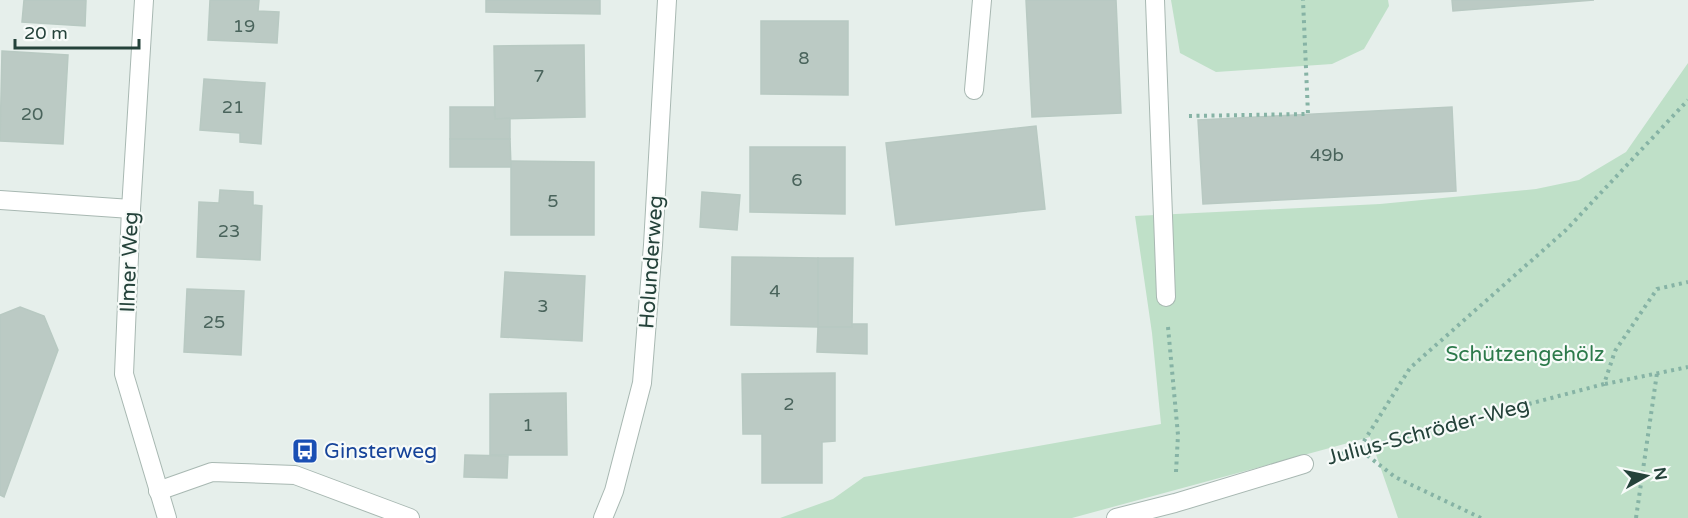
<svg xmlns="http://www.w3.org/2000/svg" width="1688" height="518" viewBox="0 0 1688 518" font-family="'Varela Round',sans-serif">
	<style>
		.green { fill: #bfe0c8 }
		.building { fill: #bbcac4; stroke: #b8c9c2; stroke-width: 1.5 }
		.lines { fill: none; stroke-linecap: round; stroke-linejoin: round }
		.lane-casing { stroke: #a8b8b2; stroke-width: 20 }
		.street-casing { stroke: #a8b8b2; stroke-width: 20 }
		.path { stroke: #86b3a5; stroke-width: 4; stroke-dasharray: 3 4.5; stroke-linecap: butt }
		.lane { stroke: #fff; stroke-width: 18 }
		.street { stroke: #fff; stroke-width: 18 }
		.labels { text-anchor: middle; stroke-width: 4.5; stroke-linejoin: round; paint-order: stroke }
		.number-label { font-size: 18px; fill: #4a645c }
		.street-label { font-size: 21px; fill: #24423a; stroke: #f7fbf9 }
		.park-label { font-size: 21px; fill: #2d7a4b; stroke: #f7fbf9 }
		.transit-label { font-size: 21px; fill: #164399; stroke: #f7fbf9; text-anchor: start }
	</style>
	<rect width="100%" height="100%" fill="#e6efeb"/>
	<g class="green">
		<polygon points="1171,0 1388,0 1389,6 1364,49 1332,64 1216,72 1180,53"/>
		<polygon points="1688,63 1688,518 1398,518 1370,437 1072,518 780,518 833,499 864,477 1161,424 1152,333 1135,216 1380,204 1536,189 1579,180 1626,152"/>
	</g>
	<g class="building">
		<polygon points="24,0 86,0 85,26 22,22"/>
		<polygon points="210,0 259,0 258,11 279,12 277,43 208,40"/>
		<polygon points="486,0 600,0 600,14 486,12"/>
		<polygon points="1026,0 1116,0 1121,113 1032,117"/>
		<polygon points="1452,0 1594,0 1453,11"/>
		<polygon points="761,21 848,21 848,95 761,94"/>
		<polygon points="584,45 585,117 495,119 494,46"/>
		<polygon points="2,51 68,55 63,144 0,141"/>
		<polygon points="204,79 265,83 261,144 240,142 240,133 200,130"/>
		<polygon points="450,107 494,107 495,119 510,118 510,139 450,139"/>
		<polygon points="1452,107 1456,191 1203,204 1198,120"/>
		<polygon points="1036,126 1045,209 896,225 886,143"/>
		<polygon points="450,139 510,139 511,167 450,167"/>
		<polygon points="750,147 845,147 845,214 750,212"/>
		<polygon points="511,161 594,162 594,235 511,235"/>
		<polygon points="220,190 253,192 253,205 262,206 260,260 197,257 199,202 219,203"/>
		<polygon points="702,192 740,195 737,230 700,227"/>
		<polygon points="732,257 818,258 818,327 731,325"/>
		<polygon points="818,258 853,258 852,327 818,327"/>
		<polygon points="505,272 585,276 582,341 501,337"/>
		<polygon points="187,289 244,291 241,355 184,352"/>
		<polygon points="20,307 44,316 58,350 4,497 0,495 0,315"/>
		<polygon points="852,324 867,324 867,354 817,352 818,327 852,327"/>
		<polygon points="835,373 835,441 822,442 822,483 762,483 762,434 743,434 742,374"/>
		<polygon points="566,393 567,455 490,455 490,394"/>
		<polygon points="465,455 508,456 507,478 464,477"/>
	</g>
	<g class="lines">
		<defs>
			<g id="lane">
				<polyline points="1155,0 1166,297"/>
				<polyline points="974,90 982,0"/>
			</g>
			<g id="street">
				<polyline points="144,0 131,209 124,374 167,518"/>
				<polyline points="0,200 131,209"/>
				<polyline points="158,491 212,472 295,475 410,518"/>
				<polyline points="603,518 614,491 642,383 653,245 667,0"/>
				<polyline points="1116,518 1175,503 1304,464"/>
			</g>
		</defs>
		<use href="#lane" class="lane-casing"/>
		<use href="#street" class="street-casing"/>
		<g class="path">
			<polyline points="1189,116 1308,114 1303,0"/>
			<polyline points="1168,327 1178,435 1176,472"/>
			<polyline points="1605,384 1688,367"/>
			<polyline points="1333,456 1604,384 1615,351 1657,289 1688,282"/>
			<polyline points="1481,518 1395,477 1359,449 1410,368 1566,230 1688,100"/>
			<polyline points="1636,518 1657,373"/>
		</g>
		<use href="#lane" class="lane"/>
		<use href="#street" class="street"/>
	</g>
	<defs>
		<symbol id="bus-square" viewBox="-11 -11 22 22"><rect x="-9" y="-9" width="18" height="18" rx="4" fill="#1a4fb4" stroke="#f7fbf9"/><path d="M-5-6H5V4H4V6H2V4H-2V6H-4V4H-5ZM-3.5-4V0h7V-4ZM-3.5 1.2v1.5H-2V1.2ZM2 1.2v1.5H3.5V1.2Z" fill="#fff"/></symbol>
	</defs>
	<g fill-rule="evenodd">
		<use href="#bus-square" x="290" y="436" width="30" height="30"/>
	</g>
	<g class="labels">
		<g class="number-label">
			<text x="244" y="32">19</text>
			<text x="804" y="64">8</text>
			<text x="539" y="82">7</text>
			<text x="233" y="113">21</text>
			<text x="32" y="120">20</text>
			<text x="1327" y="161">49b</text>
			<text x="797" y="186">6</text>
			<text x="553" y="207">5</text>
			<text x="229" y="237">23</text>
			<text x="775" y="297">4</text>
			<text x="543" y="312">3</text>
			<text x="214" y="328">25</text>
			<text x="789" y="410">2</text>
			<text x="528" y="431">1</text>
		</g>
		<g class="street-label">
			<text transform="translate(129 262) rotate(-88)" y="7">Ilmer Weg</text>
			<text transform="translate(651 262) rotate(-86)" y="7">Holunderweg</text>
			<text transform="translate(1428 431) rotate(-15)" y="7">Julius-Schröder-Weg</text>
		</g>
		<g class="park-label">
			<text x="1525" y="361">Schützengehölz</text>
		</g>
		<g class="transit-label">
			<text x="324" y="458">Ginsterweg</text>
		</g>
	</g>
	<g transform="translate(1646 476) rotate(81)" stroke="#f7fbf9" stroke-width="4.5" paint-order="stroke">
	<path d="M0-4.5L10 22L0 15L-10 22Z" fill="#24423a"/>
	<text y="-9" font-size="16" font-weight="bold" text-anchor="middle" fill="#24423a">N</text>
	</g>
	<path d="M15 39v9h124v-9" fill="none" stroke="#24423a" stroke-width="3"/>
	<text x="24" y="39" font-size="18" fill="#24423a" stroke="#f7fbf9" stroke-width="4.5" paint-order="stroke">20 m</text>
</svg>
